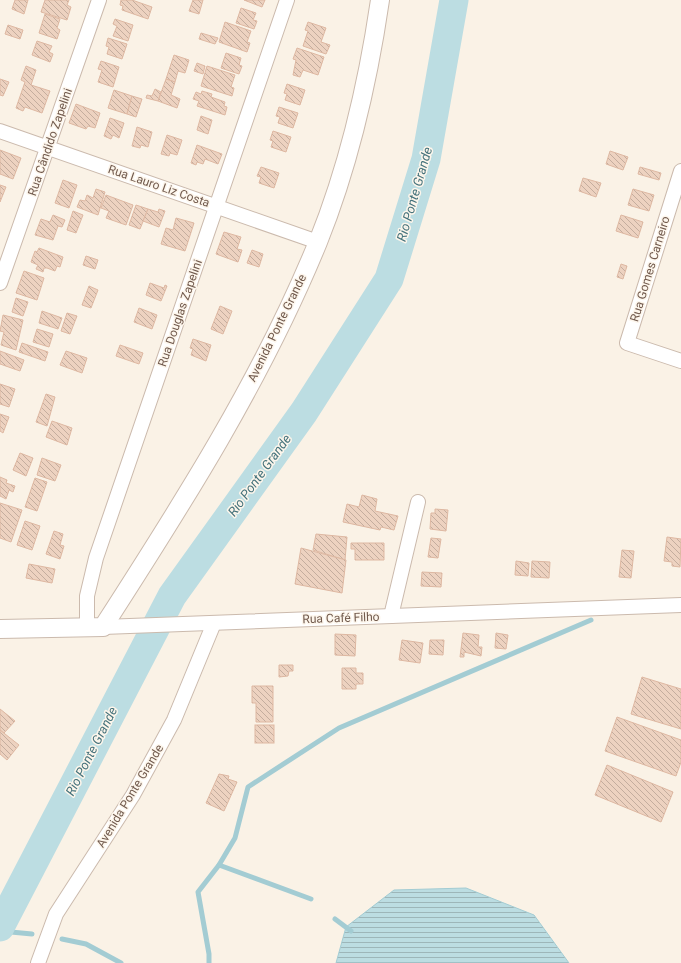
<svg xmlns="http://www.w3.org/2000/svg" width="681" height="963" viewBox="0 0 681 963" font-family="Roboto,sans-serif">
	<style>
		.water { fill: url(#water-rules); stroke: #a3ccd3 }
		.lines { fill: none; stroke-linecap: round; stroke-linejoin: round }
		.stream { stroke: #a3ccd3; stroke-width: 5 }
		.river { stroke: #bcdde2; stroke-width: 29 }
		.building { fill: url(#building-back-hatch); stroke: #deb8a2 }
		.minor-casing { stroke: #cbbaad; stroke-width: 16 }
		.tertiary-casing { stroke: #cbbaad; stroke-width: 20 }
		.minor { stroke: #fff; stroke-width: 14 }
		.tertiary { stroke: #fff; stroke-width: 18 }
		.labels { text-anchor: middle; stroke-width: 3; stroke-linejoin: round; paint-order: stroke }
		.street-label { font-size: 12px; fill: #715a4d; stroke: #fdf6ec }
		.water-label { font-size: 13px; font-style: italic; fill: #46737c; stroke: #fdf6ec }
	</style>
	<defs>
		<pattern id="water-rules" width="6" height="5" patternUnits="userSpaceOnUse"><rect width="6" height="5" fill="#bcdde2"/><path d="M0 2.5h6" fill="none" stroke="#9db6b9"/></pattern>
		<pattern id="building-back-hatch" width="6" height="6" patternUnits="userSpaceOnUse"><rect width="6" height="6" fill="#edd2c0"/><path d="M-1 5l2 2M0 0l6 6M5-1l2 2" fill="none" stroke="#c4ad9e"/></pattern>
	</defs>
	<rect width="100%" height="100%" fill="#faf2e6"/>
	<polygon class="water" points="466,888 534,915 569,963 336,963 346,927 394,890"/>
	<g class="lines">
		<g class="stream">
			<polyline points="451,0 454,2"/>
			<polyline points="219,865 311,899"/>
			<polyline points="335,919 351,931"/>
			<polyline points="0,931 32,934"/>
			<polyline points="62,939 86,944 121,963"/>
			<polyline points="209,963 209,954 198,892 219,865 235,838 248,787 339,728 591,620"/>
		</g>
		<polyline class="river" points="0,927 172,596 304,412 389,279 426,159 454,0"/>
	</g>
	<g class="building">
		<polygon points="15,0 28,0 24,14 12,9"/>
		<polygon points="45,0 69,0 67,5 71,7 67,20 41,12"/>
		<polygon points="121,0 132,0 152,7 148,19 122,10 123,6 120,5"/>
		<polygon points="193,0 203,0 199,14 189,11"/>
		<polygon points="244,0 265,0 262,7"/>
		<polygon points="241,8 256,13 253,20 257,21 254,29 236,23"/>
		<polygon points="45,14 60,19 57,28 60,30 57,39 39,33"/>
		<polygon points="115,19 133,25 128,41 113,36 117,26 113,24"/>
		<polygon points="225,22 251,31 247,42 250,43 247,52 219,42"/>
		<polygon points="308,22 326,28 321,42 330,45 326,54 303,46 308,31 305,30"/>
		<polygon points="8,25 23,30 20,39 5,34"/>
		<polygon points="201,33 218,38 215,44 199,39"/>
		<polygon points="108,38 127,44 122,59 107,54 109,47 106,46"/>
		<polygon points="37,41 52,46 49,52 53,54 50,62 32,55"/>
		<polygon points="297,48 324,57 318,75 303,70 300,77 293,75 296,60 293,59"/>
		<polygon points="226,53 241,58 239,65 242,66 239,74 221,68"/>
		<polygon points="174,55 189,60 185,73 178,71 175,82 166,79"/>
		<polygon points="101,61 119,67 113,87 98,82 102,70 98,69"/>
		<polygon points="197,63 205,66 203,74 194,71"/>
		<polygon points="26,66 36,70 31,85 50,91 42,113 25,107 23,111 16,108 25,82 21,80"/>
		<polygon points="207,66 235,75 231,87 234,88 232,96 201,86"/>
		<polygon points="0,79 9,82 3,96 0,95"/>
		<polygon points="166,79 175,82 171,95 180,99 177,108 158,101"/>
		<polygon points="287,84 305,90 300,105 285,100 287,94 284,93"/>
		<polygon points="155,89 161,92 158,101 146,98 147,95 152,96"/>
		<polygon points="114,90 132,96 127,114 108,108"/>
		<polygon points="202,91 212,94 211,97 225,102 224,106 227,107 225,115 197,106 199,101 193,99 196,92 201,94"/>
		<polygon points="132,96 142,99 136,117 127,114"/>
		<polygon points="76,104 100,113 95,128 88,126 86,129 69,123"/>
		<polygon points="279,107 298,113 293,128 278,123 280,117 276,116"/>
		<polygon points="201,116 212,120 208,134 197,130"/>
		<polygon points="110,118 124,123 119,138 113,135 111,139 104,136"/>
		<polygon points="137,127 152,132 148,147 141,145 140,148 132,146"/>
		<polygon points="273,131 291,137 286,152 271,147 273,141 270,140"/>
		<polygon points="167,135 182,140 177,155 170,153 169,156 161,154"/>
		<polygon points="197,145 222,154 218,164 205,159 203,164 197,162 196,165 191,163"/>
		<polygon points="0,150 21,158 13,179 0,174"/>
		<polygon points="610,151 628,157 623,170 606,164"/>
		<polygon points="261,167 279,173 274,188 259,183 261,177 257,176"/>
		<polygon points="640,167 661,173 659,180 638,174"/>
		<polygon points="583,178 601,183 596,197 579,191"/>
		<polygon points="63,180 77,185 69,208 55,203"/>
		<polygon points="0,185 6,187 0,202"/>
		<polygon points="96,189 105,192 98,215 77,207 80,200 85,201 87,195 93,198"/>
		<polygon points="633,189 654,195 649,211 628,205"/>
		<polygon points="106,195 133,205 126,225 106,218 109,211 101,208"/>
		<polygon points="136,205 148,209 140,229 129,225"/>
		<polygon points="148,209 158,212 159,209 165,211 159,227 143,221"/>
		<polygon points="73,211 83,215 76,233 67,230"/>
		<polygon points="53,215 65,220 62,227 58,226 53,240 35,235 41,219 50,222"/>
		<polygon points="621,215 643,222 638,238 616,231"/>
		<polygon points="176,218 194,223 185,251 161,244 166,228 173,230"/>
		<polygon points="224,232 241,237 237,249 242,250 238,262 216,254"/>
		<polygon points="39,248 63,257 60,267 57,266 55,271 47,268 44,268 43,272 36,269 38,265 31,262 35,251 37,252"/>
		<polygon points="252,250 263,254 259,267 247,263"/>
		<polygon points="86,256 98,260 95,269 83,265"/>
		<polygon points="621,264 627,266 623,279 617,277"/>
		<polygon points="24,271 44,278 37,300 16,293"/>
		<polygon points="150,283 164,288 165,285 167,286 161,301 146,295"/>
		<polygon points="89,286 98,290 91,308 82,305"/>
		<polygon points="16,298 28,302 23,316 12,312"/>
		<polygon points="220,306 232,311 223,334 211,329"/>
		<polygon points="139,308 157,315 152,329 134,322"/>
		<polygon points="42,311 62,318 58,329 39,323"/>
		<polygon points="67,313 77,316 70,334 61,331"/>
		<polygon points="3,315 23,320 16,350 1,345 4,332 0,331"/>
		<polygon points="37,329 53,334 49,347 33,342"/>
		<polygon points="193,339 211,345 206,361 191,355 193,349 190,348"/>
		<polygon points="22,343 48,352 45,361 19,352"/>
		<polygon points="120,345 143,353 139,364 116,356"/>
		<polygon points="0,351 24,360 20,371 0,364"/>
		<polygon points="66,351 87,358 82,373 60,365"/>
		<polygon points="0,384 15,389 9,407 0,404"/>
		<polygon points="46,394 55,397 47,426 36,422"/>
		<polygon points="0,414 9,417 3,433 0,431"/>
		<polygon points="52,421 72,428 67,445 46,437"/>
		<polygon points="20,453 33,458 26,476 13,470"/>
		<polygon points="42,458 61,465 55,481 37,475"/>
		<polygon points="0,477 7,480 6,483 15,486 13,492 9,490 6,499 0,496"/>
		<polygon points="35,478 47,482 37,511 25,507"/>
		<polygon points="362,495 377,499 375,511 398,516 394,530 381,527 380,530 343,522 347,504 359,507"/>
		<polygon points="0,503 22,510 11,542 0,538"/>
		<polygon points="435,509 448,510 446,531 430,529 431,513 435,513"/>
		<polygon points="25,521 40,526 32,550 17,545"/>
		<polygon points="54,531 63,534 60,545 64,546 60,559 46,554"/>
		<polygon points="316,534 347,537 345,560 313,550"/>
		<polygon points="667,537 681,539 680,567 672,566 672,562 664,561"/>
		<polygon points="431,538 441,539 438,558 428,557"/>
		<polygon points="351,543 384,543 384,560 355,560 355,549 351,549"/>
		<polygon points="301,548 346,560 342,593 295,584"/>
		<polygon points="622,550 634,551 631,578 619,577"/>
		<polygon points="516,561 529,563 528,576 515,575"/>
		<polygon points="532,561 550,562 549,578 531,577"/>
		<polygon points="29,564 55,569 52,583 26,578"/>
		<polygon points="422,572 442,573 441,587 421,586"/>
		<polygon points="463,633 479,635 478,647 482,647 481,656 464,652 464,657 460,657"/>
		<polygon points="496,633 508,635 506,649 495,648"/>
		<polygon points="335,634 356,635 355,656 335,655"/>
		<polygon points="402,640 423,643 420,663 399,660"/>
		<polygon points="430,640 444,640 443,655 429,654"/>
		<polygon points="279,665 293,665 293,671 289,671 288,676 279,677"/>
		<polygon points="342,668 356,668 356,673 363,673 363,684 356,684 356,689 342,689"/>
		<polygon points="642,677 681,689 681,729 631,714"/>
		<polygon points="252,686 273,686 273,722 256,722 256,703 252,703"/>
		<polygon points="0,709 15,721 4,733 0,730"/>
		<polygon points="617,717 681,740 681,762 676,776 605,751"/>
		<rect x="255" y="725" width="19" height="18"/>
		<polygon points="0,730 19,745 7,760 0,754"/>
		<polygon points="607,765 673,792 661,822 595,795"/>
		<polygon points="219,774 229,776 228,779 237,782 224,811 206,803"/>
	</g>
	<g class="lines">
		<defs>
			<g id="minor">
				<polyline points="0,131 318,242"/>
				<polyline points="681,171 627,343 681,361"/>
				<polyline points="0,283 99,0"/>
				<polyline points="391,616 418,502"/>
				<polyline points="103,627 681,605"/>
				<polyline points="87,628 87,596 96,558 287,0"/>
				<polyline points="38,963 56,914 133,795 174,720 214,623"/>
			</g>
			<path id="tertiary" d="M0,629L103,627C183,503 262,379 318,242C349,165 368,82 380,0"/>
		</defs>
		<use href="#minor" class="minor-casing"/>
		<use href="#tertiary" class="tertiary-casing"/>
		<use href="#minor" class="minor"/>
		<use href="#tertiary" class="tertiary"/>
	</g>
	<g class="labels">
		<g class="street-label">
			<text transform="translate(50 142) rotate(-71)" y="4">Rua Cândido Zapelini</text>
			<text transform="translate(159 186) rotate(19)" y="4">Rua Lauro Liz Costa</text>
			<text transform="translate(650 269) rotate(-73)" y="4">Rua Gomes Carneiro</text>
			<text transform="translate(180 313) rotate(-71)" y="4">Rua Douglas Zapelini</text>
			<text transform="translate(277 328) rotate(-64)" y="4">Avenida Ponte Grande</text>
			<text transform="translate(341 618) rotate(-2)" y="4">Rua Café Filho</text>
			<text transform="translate(130 796) rotate(-59)" y="4">Avenida Ponte Grande</text>
		</g>
		<g class="water-label">
			<text transform="translate(414 194) rotate(-74)" y="5">Rio Ponte Grande</text>
			<text transform="translate(259 475) rotate(-54)" y="5">Rio Ponte Grande</text>
			<text transform="translate(91 751) rotate(-63)" y="5">Rio Ponte Grande</text>
		</g>
	</g>
</svg>
